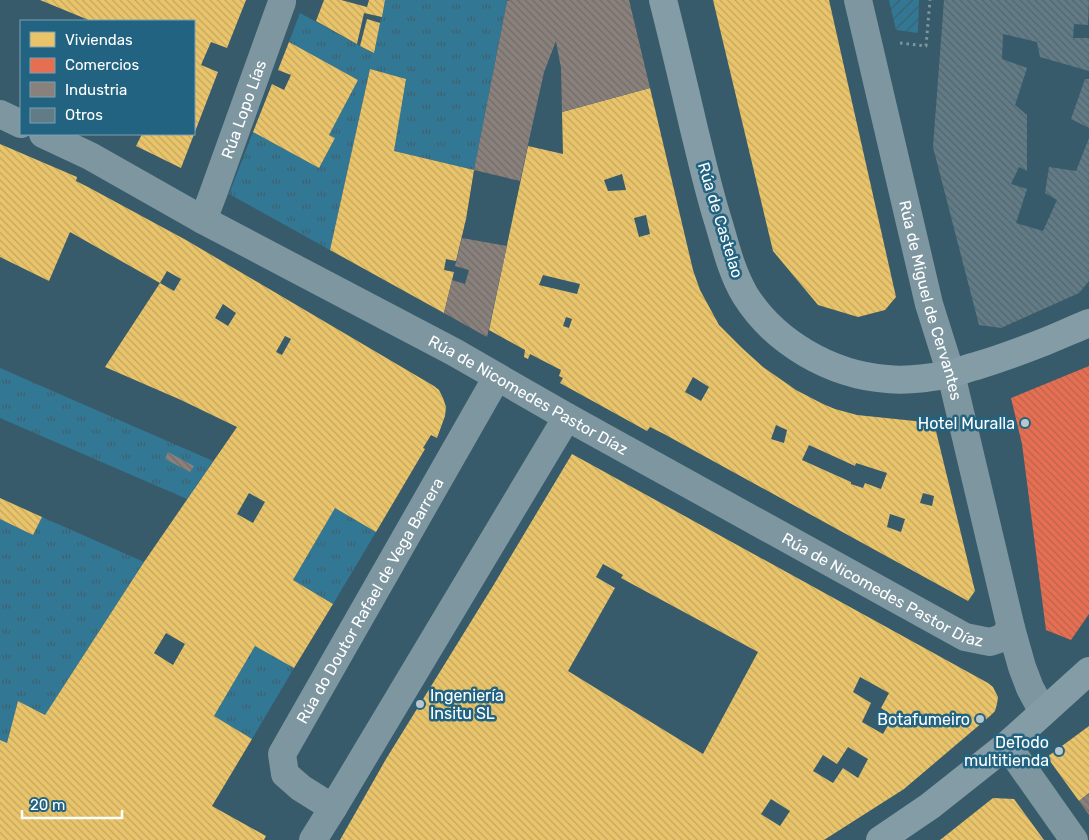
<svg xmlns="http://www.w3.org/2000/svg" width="1089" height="840" viewBox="0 0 1089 840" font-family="Rubik,sans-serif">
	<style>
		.grass { fill: url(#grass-tufts) }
		.garden { fill: url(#garden-furrows) }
		.homes { fill: url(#homes-back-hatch); fill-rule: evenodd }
		.shops { fill: url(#shops-back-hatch) }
		.industry { fill: url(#industry-back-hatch) }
		.building { fill: url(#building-back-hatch) }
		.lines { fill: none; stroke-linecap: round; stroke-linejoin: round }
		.path { stroke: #7d96a0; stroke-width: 3; stroke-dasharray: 2.5 4; stroke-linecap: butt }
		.street { stroke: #7d96a0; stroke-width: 28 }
		.secondary { stroke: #839ca6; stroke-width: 28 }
		.poi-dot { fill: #b9c6cb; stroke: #216380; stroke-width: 2 }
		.labels { text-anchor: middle; stroke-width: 5; stroke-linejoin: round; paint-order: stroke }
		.street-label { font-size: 16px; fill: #fff; stroke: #216380 }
		.poi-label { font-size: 16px; fill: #fff; stroke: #216380; text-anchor: end }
	</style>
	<defs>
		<pattern id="grass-tufts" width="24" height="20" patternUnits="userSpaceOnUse" patternTransform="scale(1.25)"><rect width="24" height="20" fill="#327895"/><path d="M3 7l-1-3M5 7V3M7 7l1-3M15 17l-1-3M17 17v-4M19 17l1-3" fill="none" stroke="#40606d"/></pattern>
		<pattern id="garden-furrows" width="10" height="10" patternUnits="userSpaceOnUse" patternTransform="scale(1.25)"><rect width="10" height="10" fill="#327895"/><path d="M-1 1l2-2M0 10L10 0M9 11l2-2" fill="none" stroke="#40606d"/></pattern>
		<pattern id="homes-back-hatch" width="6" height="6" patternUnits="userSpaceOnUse" patternTransform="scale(1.25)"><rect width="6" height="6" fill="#e9c46a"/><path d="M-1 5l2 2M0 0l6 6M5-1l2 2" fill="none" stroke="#c2a662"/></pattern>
		<pattern id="shops-back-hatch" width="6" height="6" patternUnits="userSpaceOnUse" patternTransform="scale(1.25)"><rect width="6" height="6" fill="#e76f51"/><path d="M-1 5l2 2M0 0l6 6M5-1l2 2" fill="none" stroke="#b86450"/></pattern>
		<pattern id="industry-back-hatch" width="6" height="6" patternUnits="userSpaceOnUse" patternTransform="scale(1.25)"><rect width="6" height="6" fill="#8a817c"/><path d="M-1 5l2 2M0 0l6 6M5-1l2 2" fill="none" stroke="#716c69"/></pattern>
		<pattern id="building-back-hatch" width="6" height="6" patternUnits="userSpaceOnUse" patternTransform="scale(1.25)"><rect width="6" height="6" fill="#617c87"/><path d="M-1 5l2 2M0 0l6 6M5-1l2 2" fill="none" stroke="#56646a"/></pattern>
	</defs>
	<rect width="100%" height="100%" fill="#375b6a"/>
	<g class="grass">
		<polygon points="385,0 507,0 474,170 394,151 406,79 370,69 330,250 229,194 253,132 319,168 335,138 329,135 358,80 289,42 300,13 373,53"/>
		<polygon points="0,368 213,461 187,499 0,418"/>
		<polygon points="335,508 376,532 333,604 293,580"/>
		<polygon points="42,517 144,562 45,715 18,701 7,743 0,740 0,519 33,535"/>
		<polygon points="255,646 294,668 252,739 214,716"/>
	</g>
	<polygon class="garden" points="889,0 919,0 918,33 896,30"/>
	<g class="homes">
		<polygon points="40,0 246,0 227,48 211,42 201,65 218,72 181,168 136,146 142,134 194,134 194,21 91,21"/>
		<polygon points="324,0 341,0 367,7 369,0 385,0 382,17 364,13 357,44 316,21"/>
		<polygon points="713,0 829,0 896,297 885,310 858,317 818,305 773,251"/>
		<polygon points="367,19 380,23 374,53 360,46"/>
		<polygon points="289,42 358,80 329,135 335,138 319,168 253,132 272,84 284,90 291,75 278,70"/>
		<polygon points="370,69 406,79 394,151 474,170 466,219 456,261 446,259 444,270 454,272 444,313 330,250"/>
		<path d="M650,88L693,270L700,290L719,325L742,348L763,367L796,390L823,404L835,409L857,415L934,423L975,591L968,601L664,434L650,427L647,431L560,383L563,378L559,376L561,370L530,354L528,359L524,357L525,350L489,330L528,146L563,154L562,112ZM622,174L626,190L608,191L604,180ZM646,215L650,234L639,237L634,218ZM543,275L580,284L577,294L539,285ZM566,317L572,319L569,328L563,326ZM693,377L709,387L701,401L685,392ZM776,425L787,430L784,443L771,439ZM809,445L855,466L856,463L887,473L881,489L865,483L863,488L851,484V482L802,460ZM923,493L934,496L932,506L920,503ZM890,514L905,519L901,532L887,527Z"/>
		<path d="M0,144L77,177L76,181L88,187L186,240L434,386L439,390L443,398L446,407L445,416L437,438L431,435L423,448L425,449L376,532L335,508L293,580L333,604L294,668L255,646L214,716L252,739L212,806L266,836L264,840H0V740L7,743L18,701L45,715L144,562L237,427L181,400L105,367L160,283L70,232L49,281L0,257ZM167,271L181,279L174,291L160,283ZM223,304L236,313L228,326L215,318ZM285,336L291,339L282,355L276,352ZM249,493L265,502L253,523L237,514ZM166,633L185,644L173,665L154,653Z"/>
		<path d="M572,454L988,683L993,687L998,697L997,704L995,711L990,716L904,789L824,840H340L386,759L493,586ZM603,564L623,575L621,578L758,652L703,754L568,671L615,588L596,577ZM860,677L889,693L881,708L893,716L883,734L862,722L871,703L853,692ZM848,747L868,759L858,778L843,768L833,783L813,771L823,755L837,764ZM771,799L790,811L780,826L761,814Z"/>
		<polygon points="0,498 42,517 33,535 0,519"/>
		<polygon points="1089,726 1089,793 1079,801 1047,757"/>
		<polygon points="993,798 1014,799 1044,840 940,840"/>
	</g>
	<polygon class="shops" points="1089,366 1089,614 1071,640 1046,630 1022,444 1011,398"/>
	<g class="industry">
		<polygon points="510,0 629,0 650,88 562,112 561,68 556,41 544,72 520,181 474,170 507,1"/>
		<polygon points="462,238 507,246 487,337 444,313 452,280 465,284 469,270 455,266"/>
		<polygon points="168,452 194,466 190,472 165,459"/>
		<polygon points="1089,793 1089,815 1079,801"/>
	</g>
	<g class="building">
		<polygon points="944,0 1089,0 1088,25 1074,24 1073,38 1089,38 1089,71 1040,57 1037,42 1003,34 1002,59 1027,68 1015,105 1027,115 1027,171 1019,167 1011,184 1027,189 1016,223 1043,231 1057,200 1045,193 1049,167 1076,171 1089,138 1089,281 1079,293 1001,328 979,325 933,147"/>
		<polygon points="1085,79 1089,79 1089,128 1071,119"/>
	</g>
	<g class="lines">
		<polyline class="path" points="900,43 926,46 930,0"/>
		<g class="street">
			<path id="s1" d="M858,0L929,304L951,374L1011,628L1022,667L1030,688L1043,712"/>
			<polyline points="0,114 21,124"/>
			<path id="s2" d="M43,134L90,156L203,220L454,352L567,417L965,637L990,642L1002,638L1011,628"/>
			<path id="s3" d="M203,220L213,194L282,2V0"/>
			<polyline points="1007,745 1074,840"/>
			<path id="s4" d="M333,808L301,788L285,774L282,754L497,377"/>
			<polyline points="313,840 333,808 567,417"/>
		</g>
		<g class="secondary">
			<path d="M663,0C674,43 684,86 694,129C702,161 709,193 719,224C726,248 732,273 745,295C774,342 831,375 887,379C907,381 930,378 950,374C959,372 967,368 976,366C999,359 1021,351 1044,342C1059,336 1074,329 1089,323"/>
			<polyline points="880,840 930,806 1007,745 1089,671"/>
		</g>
	</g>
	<g class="poi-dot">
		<circle cx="1025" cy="423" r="5"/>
		<circle cx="420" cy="704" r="5"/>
		<circle cx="980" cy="719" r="5"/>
		<circle cx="1059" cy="751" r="5"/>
	</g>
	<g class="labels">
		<g class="street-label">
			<text dy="6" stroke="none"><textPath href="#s3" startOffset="118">Rúa Lopo Lías</textPath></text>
			<text transform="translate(721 220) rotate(73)" y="6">Rúa de Castelao</text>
			<text dy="6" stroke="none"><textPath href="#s1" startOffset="309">Rúa de Miguel de Cervantes</textPath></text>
			<text dy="6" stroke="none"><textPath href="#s2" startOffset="551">Rúa de Nicomedes Pastor Díaz</textPath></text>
			<text dy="6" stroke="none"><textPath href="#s2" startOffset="956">Rúa de Nicomedes Pastor Díaz</textPath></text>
			<text dy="6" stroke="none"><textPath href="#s4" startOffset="256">Rúa do Doutor Rafael de Vega Barrera</textPath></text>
		</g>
		<g class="poi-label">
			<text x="1015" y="429">Hotel Muralla</text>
			<text x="430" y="701" text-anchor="start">Ingeniería<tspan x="430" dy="18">Insitu SL</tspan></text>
			<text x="970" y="725">Botafumeiro</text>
			<text x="1049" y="748">DeTodo<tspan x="1049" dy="18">multitienda</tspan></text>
		</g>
	</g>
	<rect x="20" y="20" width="175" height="115" fill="#216380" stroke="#7aa1b3"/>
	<rect x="30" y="32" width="25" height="15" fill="#e9c46a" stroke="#7aa1b3"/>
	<text x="65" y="45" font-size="15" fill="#ffffff">Viviendas</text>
	<rect x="30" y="58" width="25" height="15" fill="#e76f51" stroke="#7aa1b3"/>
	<text x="65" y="70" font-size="15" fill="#ffffff">Comercios</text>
	<rect x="30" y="82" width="25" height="15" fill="#8a817c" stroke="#7aa1b3"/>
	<text x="65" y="95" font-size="15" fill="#ffffff">Industria</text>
	<rect x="30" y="108" width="25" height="15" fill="#617c87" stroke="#7aa1b3"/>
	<text x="65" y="120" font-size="15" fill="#ffffff">Otros</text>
	<path d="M22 810v8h100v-8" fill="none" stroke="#ffffff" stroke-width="2.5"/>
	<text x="30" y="810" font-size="15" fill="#ffffff" stroke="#216380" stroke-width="4" paint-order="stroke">20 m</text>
</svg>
